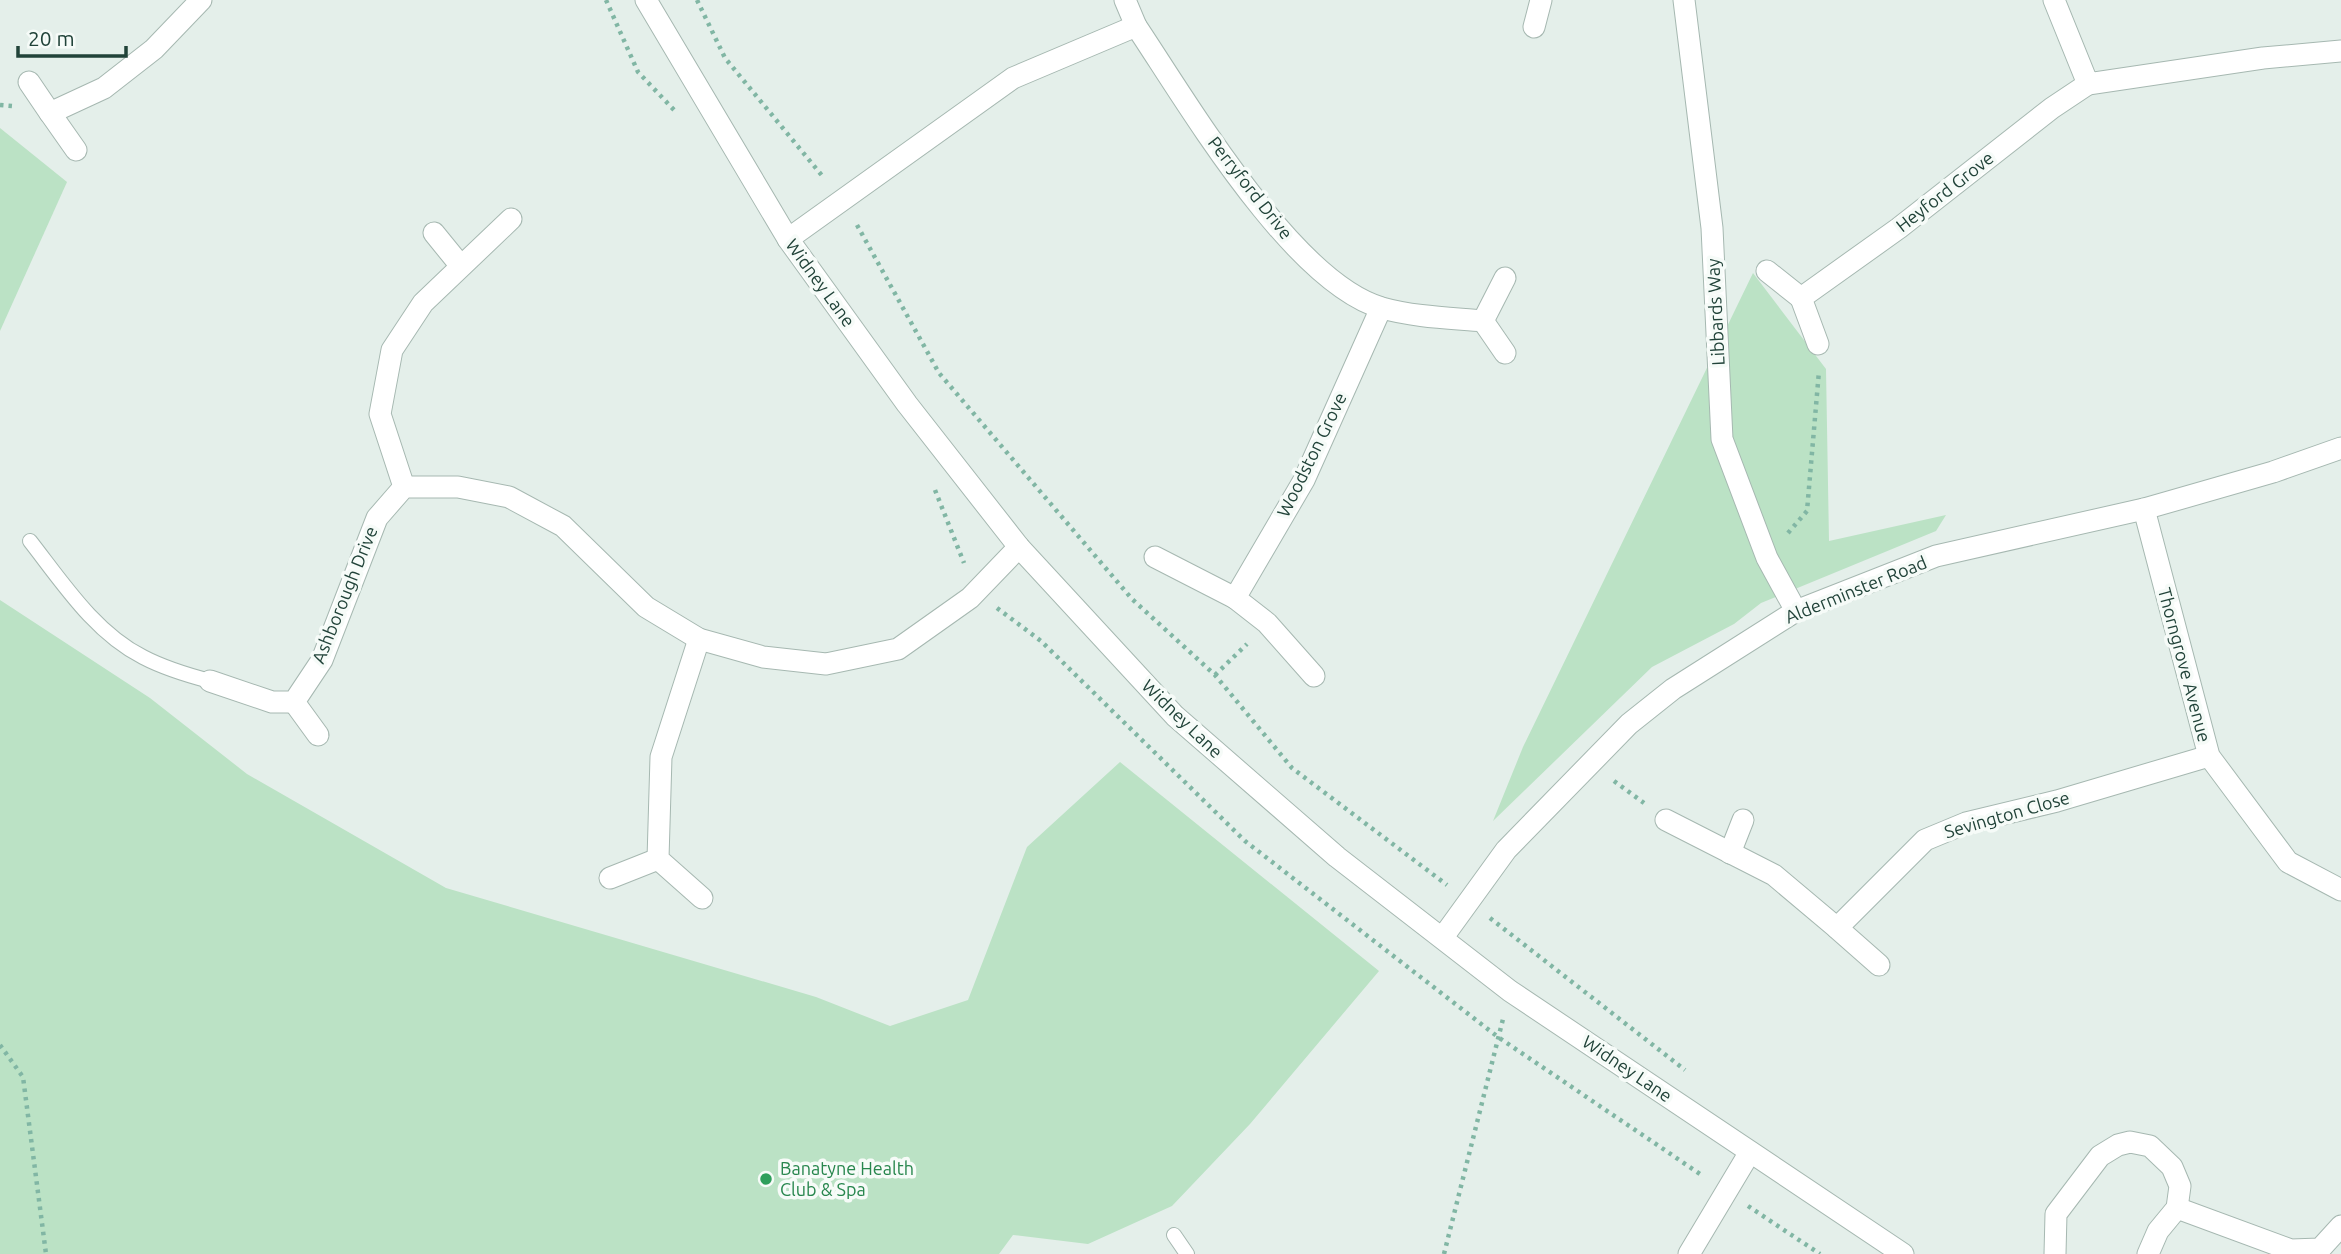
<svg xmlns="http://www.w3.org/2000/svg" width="2341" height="1254" viewBox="0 0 2341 1254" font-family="Ubuntu,sans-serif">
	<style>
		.green { fill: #bbe2c5 }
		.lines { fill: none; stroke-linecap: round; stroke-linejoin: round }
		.service-casing { stroke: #a6b8b1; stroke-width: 16 }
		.minor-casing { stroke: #a6b8b1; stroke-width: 23 }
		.tertiary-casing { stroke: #a6b8b1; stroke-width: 23 }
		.path { stroke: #81b6a4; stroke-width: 4.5; stroke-dasharray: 3.5 5; stroke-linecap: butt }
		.service { stroke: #fff; stroke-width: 14 }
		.minor { stroke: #fff; stroke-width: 21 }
		.tertiary { stroke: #fff; stroke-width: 21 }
		.leisure-dot { fill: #2e9e5b; stroke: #f6fbf8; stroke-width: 2.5 }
		.labels { text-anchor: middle; stroke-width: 7; stroke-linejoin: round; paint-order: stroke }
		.street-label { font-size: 18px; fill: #214339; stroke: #f6fbf8 }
		.leisure-label { font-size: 18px; fill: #27864d; stroke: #f6fbf8; text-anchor: start }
	</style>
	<rect width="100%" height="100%" fill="#e4efea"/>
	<g class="green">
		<polygon points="0,128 67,182 0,331"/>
		<polygon points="1753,273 1826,369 1829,541 1946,515 1936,531 1761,603 1734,624 1652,667 1493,821 1523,747"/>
		<polygon points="0,600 150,698 247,774 446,888 816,997 890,1026 968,1000 1027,847 1120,762 1379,971 1250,1124 1172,1206 1088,1244 1013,1235 999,1254 0,1254"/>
	</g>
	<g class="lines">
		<defs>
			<g id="service">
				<path d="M30,541C62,582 95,633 143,657C164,668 187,675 210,681"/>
				<polyline points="1174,1235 1187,1254"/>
			</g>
			<g id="minor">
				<polyline points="1125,0 1136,26"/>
				<polyline points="1684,0 1712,228 1722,439 1767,558 1796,611"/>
				<polyline points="2054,0 2088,84 2263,58 2341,51"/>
				<polyline points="1534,27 1541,0"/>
				<polyline points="29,82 50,113"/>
				<polyline points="76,150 50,113 104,88 154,49 201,0"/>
				<polyline points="434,233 460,265"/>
				<path d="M788,239L1013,78L1136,26C1187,102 1292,282 1382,308C1414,317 1450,318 1483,321L1505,353"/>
				<polyline points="1767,271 1801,298"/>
				<polyline points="1483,321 1505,278"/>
				<polyline points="1818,344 1801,298 1899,228 2052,108 2088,84"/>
				<polyline points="404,487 380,414 392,350 423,303 511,219"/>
				<polyline points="2144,509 2209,756 2288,862 2341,890"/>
				<polyline points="1155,557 1235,598"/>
				<polyline points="699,639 661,757 658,859 702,898"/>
				<polyline points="1314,676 1267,623 1235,598 1304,480 1381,308"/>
				<polyline points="210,681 272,702 294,702 322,660 377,518 404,487 458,487 509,497 563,526 646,607 699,639 763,657 826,664 898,649 970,598 1019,547"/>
				<polyline points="294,702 318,735"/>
				<polyline points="1666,820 1774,875 1837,928 1925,840 1966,823 2057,801 2209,756"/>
				<polyline points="1730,853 1743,820"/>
				<polyline points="610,878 658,859"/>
				<polyline points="1837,928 1879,965"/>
				<polyline points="1443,937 1506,850 1629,724 1673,689 1796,611 1936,556 2144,509 2273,472 2341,448"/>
				<polyline points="2177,1208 2291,1250 2320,1249 2341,1226"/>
				<polyline points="1689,1254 1750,1152"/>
				<polyline points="2055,1254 2056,1214 2100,1156 2118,1145 2130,1142 2150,1146 2172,1167 2180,1186 2177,1208 2158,1231 2148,1254"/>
			</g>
			<polyline id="tertiary" points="646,0 788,239 907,404 1019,547 1175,716 1337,857 1510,991 1903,1254"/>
		</defs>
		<use href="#service" class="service-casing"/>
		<use href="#minor" class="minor-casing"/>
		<use href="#tertiary" class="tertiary-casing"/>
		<g class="path">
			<polyline points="606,0 638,72 675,111"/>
			<polyline points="697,0 725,58 824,178"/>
			<polyline points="0,105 12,106"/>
			<polyline points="857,225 939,373 1132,599 1215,675 1292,768 1447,885"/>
			<polyline points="935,490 964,563"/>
			<polyline points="1788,533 1807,511 1819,371"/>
			<polyline points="997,608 1041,641 1245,841 1498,1037 1703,1176"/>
			<polyline points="1215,675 1247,644"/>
			<polyline points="1614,781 1644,803"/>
			<polyline points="1490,918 1685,1070"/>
			<polyline points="0,1045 23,1077 46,1254"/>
			<polyline points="1748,1206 1820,1254"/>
			<polyline points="1444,1254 1503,1019"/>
		</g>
		<use href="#service" class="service"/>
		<use href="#minor" class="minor"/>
		<use href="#tertiary" class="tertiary"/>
	</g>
	<circle class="leisure-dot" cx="766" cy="1179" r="7"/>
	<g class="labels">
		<g class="street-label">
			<text transform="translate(1250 188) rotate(52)" y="6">Perryford Drive</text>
			<text transform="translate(1945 192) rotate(-38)" y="6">Heyford Grove</text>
			<text transform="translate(820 283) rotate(54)" y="6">Widney Lane</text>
			<text transform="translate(1716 312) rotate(-93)" y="6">Libbards Way</text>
			<text transform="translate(1312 455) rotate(-64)" y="6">Woodston Grove</text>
			<text transform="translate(1856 590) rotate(-22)" y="6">Alderminster Road</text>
			<text transform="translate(345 595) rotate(-68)" y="6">Ashborough Drive</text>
			<text transform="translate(2184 665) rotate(75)" y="6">Thorngrove Avenue</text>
			<text transform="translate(1182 719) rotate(44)" y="6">Widney Lane</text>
			<text transform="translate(2007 815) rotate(-16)" y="6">Sevington Close</text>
			<text transform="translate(1627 1069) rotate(34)" y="6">Widney Lane</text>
		</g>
		<g class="leisure-label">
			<text x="780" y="1175">Banatyne Health<tspan x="780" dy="21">Club &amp; Spa</tspan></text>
		</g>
	</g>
	<path d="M18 46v10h108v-10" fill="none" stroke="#214339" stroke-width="3.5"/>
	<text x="28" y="46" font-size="21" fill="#214339" stroke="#f6fbf8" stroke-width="5" paint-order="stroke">20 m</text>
</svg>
